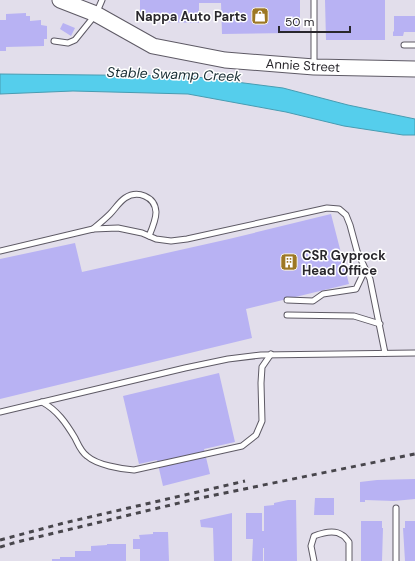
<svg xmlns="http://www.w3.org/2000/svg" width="415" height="561" viewBox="0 0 415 561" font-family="'DM Sans',sans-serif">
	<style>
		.water { fill: #55ceec; stroke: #489cb2 }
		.building { fill: #b8b2f3 }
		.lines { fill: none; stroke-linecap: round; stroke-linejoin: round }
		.lane-casing { stroke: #5e5a65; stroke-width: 7 }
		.secondary-casing { stroke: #5e5a65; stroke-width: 17 }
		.lane { stroke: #fff; stroke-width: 5 }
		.secondary { stroke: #fff; stroke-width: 15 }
		.rail { stroke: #48464c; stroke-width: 3; stroke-dasharray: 5 5; stroke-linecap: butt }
		.labels { text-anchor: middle; stroke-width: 3; stroke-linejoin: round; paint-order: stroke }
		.poi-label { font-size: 13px; font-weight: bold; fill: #29272c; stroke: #fff; text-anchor: end }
		.street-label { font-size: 13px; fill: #29272c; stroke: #fff }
		.water-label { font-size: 14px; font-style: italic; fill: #192e34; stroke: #fff }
	</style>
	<rect width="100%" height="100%" fill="#e2deeb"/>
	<polygon class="water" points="0,74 189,76 283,88 348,105 415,119 415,135 403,135 344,126 286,112 188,94 73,91 0,94"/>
	<g class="building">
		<polygon points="140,0 300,0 300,31 289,31 290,33 222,34 221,3 199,3 199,23 161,22 160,14 140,14"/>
		<polygon points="325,0 385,0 385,40 326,40"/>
		<polygon points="26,13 26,16 30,16 30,21 41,20 41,25 47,26 47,39 44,39 44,46 6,47 6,51 0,51 0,20 6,20 6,14"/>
		<polygon points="394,16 415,16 415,32 404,32 403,36 393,36 393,31 394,32"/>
		<polygon points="63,23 75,28 71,36 60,29"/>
		<polygon points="331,214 349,284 246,309 252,338 0,399 0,259 75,243 82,272 229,239"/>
		<polygon points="219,373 235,442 204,449 210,474 163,486 157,460 139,464 123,396"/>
		<polygon points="415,479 415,499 394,501 365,500 365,502 360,502 360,482 377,480"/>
		<polygon points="315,498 334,498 334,515 314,515"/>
		<polygon points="288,500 296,500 297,561 264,561 264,548 263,548 263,561 252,561 253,539 246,539 246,513 262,513 262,531 264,531 264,506 274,505 274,503"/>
		<polygon points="232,513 232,561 214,561 213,528 201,527 200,520"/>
		<polygon points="361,521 382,521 382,528 383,528 382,561 361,561"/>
		<polygon points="405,521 415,521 415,561 405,561 403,528 405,528"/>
		<polygon points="153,532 168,532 169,561 140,561 140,549 133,549 133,539 140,539 139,535 153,534"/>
		<polygon points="107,544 126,544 126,561 52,561 52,559 60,559 60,557 75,557 75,551 91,551 91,546 107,545"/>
	</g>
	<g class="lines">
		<defs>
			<g id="lane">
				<polyline points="314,0 314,66"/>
				<polyline points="54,41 68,43 75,40 96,14 102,0"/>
				<polyline points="404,45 415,45"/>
				<path d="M93,229C99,224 105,219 110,214C115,209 119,202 125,198C137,190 155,196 156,212C156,219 152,229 149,236"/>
				<polyline points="0,251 93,229 118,228 142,233 156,239 171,241 187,239 327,208 339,209 346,215 350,225 357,251 370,279 385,353"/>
				<polyline points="287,300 313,301 323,294 356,289 365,270"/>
				<polyline points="287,315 354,316 380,324"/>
				<path d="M42,402C57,410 66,423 75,438C78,444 81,452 87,456C97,465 121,469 134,470L242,446L256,435L262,421L261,383L262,367L271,354"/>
				<polyline points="0,412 185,368 228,359 261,355 415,353"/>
				<polyline points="396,508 396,561"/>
				<path d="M314,561L311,546L314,536C322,533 334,529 342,535C345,536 347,540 349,542V561"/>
			</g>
			<polyline id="secondary" points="60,0 96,14 153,46 225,60 314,67 415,69"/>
		</defs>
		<use href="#lane" class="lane-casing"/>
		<use href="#secondary" class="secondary-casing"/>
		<use href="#lane" class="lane"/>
		<use href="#secondary" class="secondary"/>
		<g class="rail">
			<polyline points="0,540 64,523 245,481"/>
			<polyline points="0,547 17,542 200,498 415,454"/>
		</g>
	</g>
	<defs>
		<symbol id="shop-square" viewBox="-11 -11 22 22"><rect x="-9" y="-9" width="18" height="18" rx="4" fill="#9d7824" stroke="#fff"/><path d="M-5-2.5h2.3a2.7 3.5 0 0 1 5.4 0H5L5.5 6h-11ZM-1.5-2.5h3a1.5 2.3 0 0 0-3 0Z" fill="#fff"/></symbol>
		<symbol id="building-square" viewBox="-11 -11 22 22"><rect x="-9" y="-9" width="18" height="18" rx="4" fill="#9d7824" stroke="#fff"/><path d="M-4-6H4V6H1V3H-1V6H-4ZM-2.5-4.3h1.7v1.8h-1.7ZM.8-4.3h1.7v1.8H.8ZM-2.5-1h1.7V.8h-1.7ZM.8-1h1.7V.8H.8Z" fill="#fff"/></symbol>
	</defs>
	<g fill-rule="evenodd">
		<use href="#shop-square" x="250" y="6" width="20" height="20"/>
		<use href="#building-square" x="279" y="252" width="20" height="20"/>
	</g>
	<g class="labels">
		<g class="poi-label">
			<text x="247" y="21">Nappa Auto Parts</text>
			<text x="302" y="260" text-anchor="start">CSR Gyprock<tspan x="302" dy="15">Head Office</tspan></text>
		</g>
		<g class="street-label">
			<text transform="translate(303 65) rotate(3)" y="5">Annie Street</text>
		</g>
		<g class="water-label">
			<text transform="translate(174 74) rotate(2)" y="5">Stable Swamp Creek</text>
		</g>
	</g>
	<path d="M279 26v6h71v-6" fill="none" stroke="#29272c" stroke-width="2"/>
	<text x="285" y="26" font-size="12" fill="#29272c" stroke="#ffffff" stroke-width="3" paint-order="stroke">50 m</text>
</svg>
